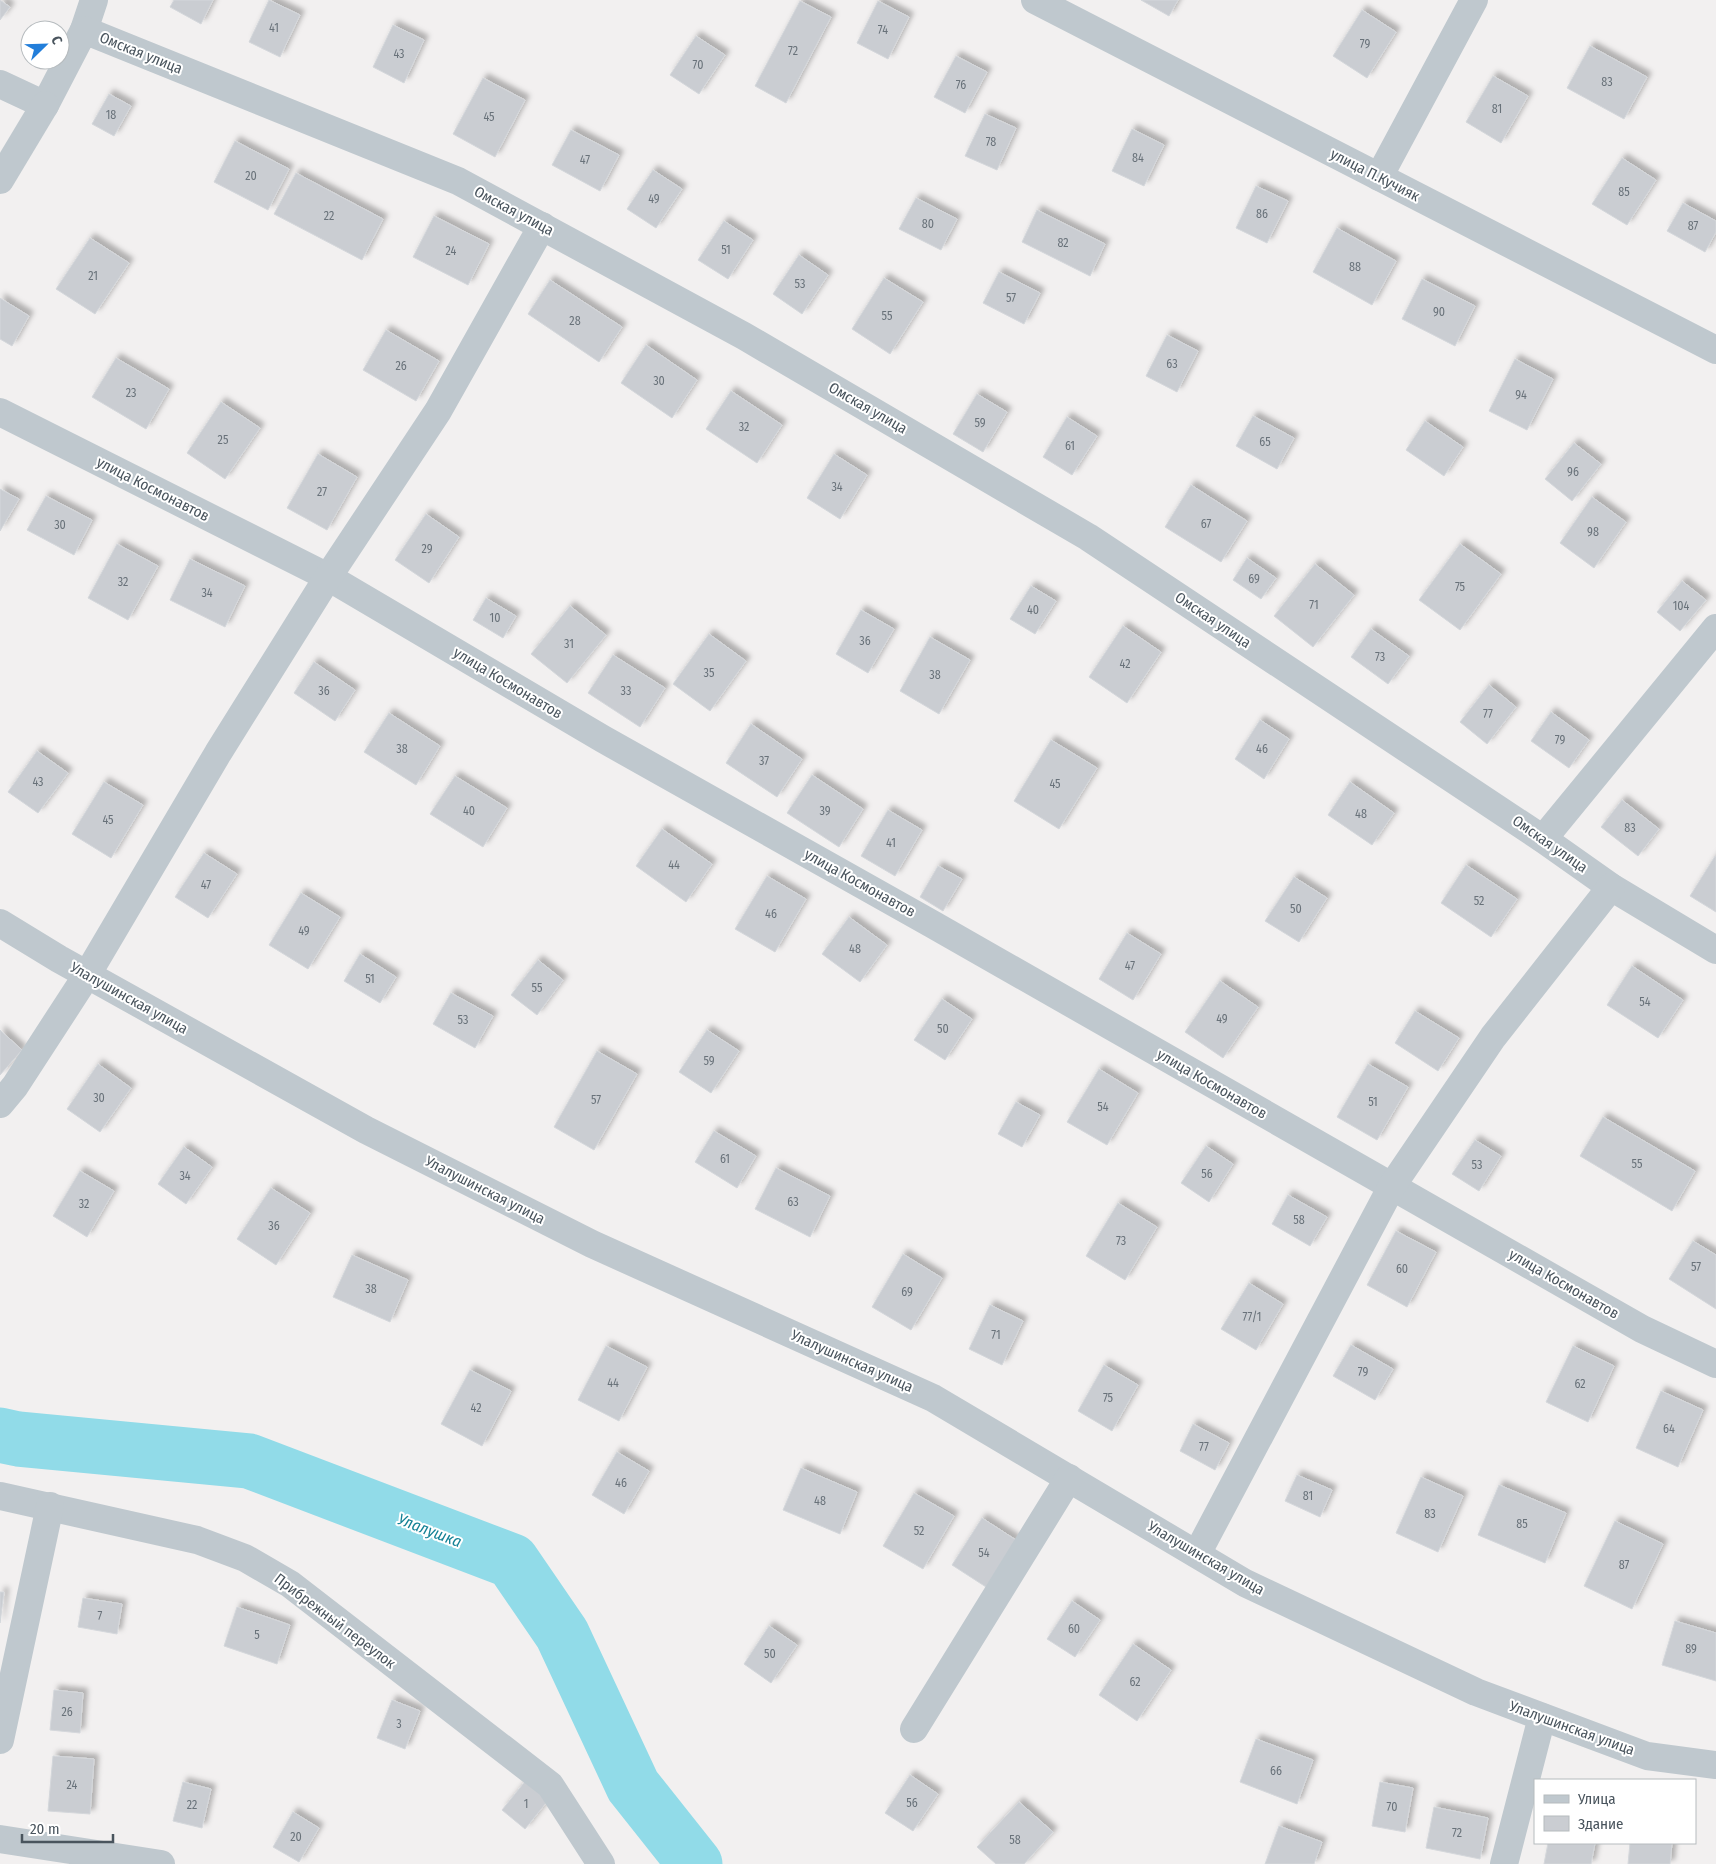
<svg xmlns="http://www.w3.org/2000/svg" width="1716" height="1864" viewBox="0 0 1716 1864" font-family="'Fira Sans Condensed',sans-serif">
	<style>
		.lines { fill: none; stroke-linecap: round; stroke-linejoin: round }
		.river { stroke: #91dbe8; stroke-width: 55 }
		.building { fill: #cacdd2; stroke: #d4d7db; filter: url(#shadow) }
		.minor { stroke: #bfc8ce; stroke-width: 28 }
		.labels { text-anchor: middle; stroke-width: 4; stroke-linejoin: round; paint-order: stroke }
		.number-label { font-size: 12px; fill: #69727a }
		.street-label { font-size: 15px; fill: #49545d; stroke: #fff }
		.water-label { font-size: 16px; font-style: italic; fill: #148296; stroke: #fff }
	</style>
	<defs>
		<filter id="shadow"><feDropShadow dx="4.5" dy="-4.5" stdDeviation="2.5" flood-color="#0004"/></filter>
	</defs>
	<rect width="100%" height="100%" fill="#f2f0f0"/>
	<g class="lines">
		<polyline class="river" points="0,1435 18,1439 249,1461 512,1561 562,1634 633,1786 695,1864"/>
	</g>
	<g class="building">
		<polygon points="0,0 10,7 0,20"/>
		<polygon points="174,0 213,0 201,24 170,7"/>
		<polygon points="269,0 300,15 280,57 249,42"/>
		<polygon points="1141,0 1178,0 1169,16"/>
		<polygon points="800,1 831,17 786,103 755,86"/>
		<polygon points="878,1 909,17 888,59 857,43"/>
		<polygon points="1362,10 1396,32 1367,78 1333,56"/>
		<polygon points="393,25 424,40 404,83 373,67"/>
		<polygon points="696,36 725,55 699,94 670,75"/>
		<polygon points="1590,46 1647,77 1624,119 1567,88"/>
		<polygon points="956,56 987,72 965,113 934,97"/>
		<polygon points="1493,76 1528,96 1501,143 1466,122"/>
		<polygon points="483,78 525,100 495,157 453,134"/>
		<polygon points="109,94 131,106 114,136 92,124"/>
		<polygon points="985,114 1016,128 997,170 965,156"/>
		<polygon points="1132,129 1164,145 1144,186 1112,171"/>
		<polygon points="571,130 619,155 600,191 552,165"/>
		<polygon points="235,141 289,169 268,210 214,182"/>
		<polygon points="1622,158 1656,180 1627,225 1592,204"/>
		<polygon points="653,170 682,189 656,228 627,209"/>
		<polygon points="296,173 383,219 362,260 274,214"/>
		<polygon points="1256,186 1288,201 1267,243 1236,228"/>
		<polygon points="916,198 957,219 941,250 899,229"/>
		<polygon points="1683,203 1716,221 1716,232 1705,252 1667,231"/>
		<polygon points="1037,210 1105,244 1090,276 1022,242"/>
		<polygon points="434,216 489,244 468,285 413,257"/>
		<polygon points="724,221 753,240 728,279 698,260"/>
		<polygon points="1337,228 1396,261 1372,305 1313,272"/>
		<polygon points="90,238 129,263 95,314 56,289"/>
		<polygon points="799,255 828,275 802,314 773,294"/>
		<polygon points="999,272 1040,293 1024,324 983,303"/>
		<polygon points="884,278 923,302 890,354 852,329"/>
		<polygon points="1422,279 1475,306 1455,346 1402,319"/>
		<polygon points="550,280 622,327 599,362 528,314"/>
		<polygon points="0,298 29,316 12,346 0,339"/>
		<polygon points="386,330 439,361 416,401 363,370"/>
		<polygon points="1167,335 1198,351 1177,392 1146,376"/>
		<polygon points="646,345 697,380 672,418 621,383"/>
		<polygon points="116,358 169,389 146,429 92,397"/>
		<polygon points="1515,359 1553,379 1527,430 1489,411"/>
		<polygon points="731,391 782,425 757,463 706,429"/>
		<polygon points="977,394 1007,412 983,452 953,434"/>
		<polygon points="221,402 260,428 225,479 187,453"/>
		<polygon points="1253,416 1294,438 1277,469 1236,446"/>
		<polygon points="1067,417 1097,436 1072,475 1043,457"/>
		<polygon points="1425,421 1463,447 1444,476 1406,450"/>
		<polygon points="1574,443 1601,464 1572,501 1545,479"/>
		<polygon points="318,454 357,477 327,530 287,508"/>
		<polygon points="834,454 867,475 840,519 807,498"/>
		<polygon points="1191,485 1247,521 1221,562 1165,527"/>
		<polygon points="0,489 19,499 0,531"/>
		<polygon points="46,496 92,520 74,555 27,530"/>
		<polygon points="1592,497 1626,522 1594,568 1560,543"/>
		<polygon points="426,514 459,537 429,583 395,560"/>
		<polygon points="117,544 158,566 128,620 88,598"/>
		<polygon points="1460,544 1501,574 1460,630 1419,600"/>
		<polygon points="1247,558 1276,578 1261,599 1233,580"/>
		<polygon points="190,559 245,586 225,627 170,600"/>
		<polygon points="1315,564 1354,595 1313,647 1274,616"/>
		<polygon points="1682,581 1706,600 1680,631 1657,612"/>
		<polygon points="1031,586 1056,601 1035,634 1010,619"/>
		<polygon points="486,598 516,616 503,638 473,620"/>
		<polygon points="570,606 606,635 567,683 531,654"/>
		<polygon points="861,610 894,629 868,673 836,654"/>
		<polygon points="1123,626 1161,652 1127,703 1089,677"/>
		<polygon points="1371,629 1409,656 1388,684 1351,657"/>
		<polygon points="709,634 746,661 710,711 673,684"/>
		<polygon points="930,637 970,660 939,714 900,691"/>
		<polygon points="613,655 665,688 640,727 588,693"/>
		<polygon points="314,662 355,690 335,721 294,693"/>
		<polygon points="1489,685 1516,707 1487,744 1460,722"/>
		<polygon points="1551,712 1589,740 1569,768 1531,741"/>
		<polygon points="389,713 440,746 416,785 364,752"/>
		<polygon points="1260,720 1289,739 1264,779 1235,759"/>
		<polygon points="751,724 802,759 777,797 726,763"/>
		<polygon points="1051,740 1097,768 1059,829 1014,801"/>
		<polygon points="37,751 68,773 38,813 8,792"/>
		<polygon points="812,775 863,809 839,847 787,813"/>
		<polygon points="455,776 507,808 483,847 430,814"/>
		<polygon points="104,782 143,805 111,858 72,834"/>
		<polygon points="1350,782 1394,813 1372,845 1328,815"/>
		<polygon points="1622,800 1659,829 1638,856 1601,827"/>
		<polygon points="888,810 922,830 895,876 861,856"/>
		<polygon points="662,829 712,864 686,902 636,866"/>
		<polygon points="204,853 237,874 208,918 175,897"/>
		<polygon points="1715,856 1716,857 1716,912 1690,896"/>
		<polygon points="1466,865 1517,899 1491,937 1441,903"/>
		<polygon points="938,866 962,879 943,911 920,897"/>
		<polygon points="767,876 806,899 775,952 735,929"/>
		<polygon points="1294,877 1327,898 1299,942 1265,921"/>
		<polygon points="301,893 340,917 308,969 269,945"/>
		<polygon points="849,917 887,945 860,982 822,954"/>
		<polygon points="1127,933 1161,954 1133,1000 1099,979"/>
		<polygon points="360,954 396,977 380,1003 344,981"/>
		<polygon points="538,960 563,980 537,1015 511,995"/>
		<polygon points="1632,966 1683,1000 1658,1038 1607,1005"/>
		<polygon points="1220,981 1258,1007 1223,1058 1185,1032"/>
		<polygon points="451,993 493,1016 475,1048 433,1024"/>
		<polygon points="942,999 972,1019 945,1060 914,1040"/>
		<polygon points="1415,1011 1459,1038 1438,1071 1395,1043"/>
		<polygon points="0,1030 22,1050 0,1075"/>
		<polygon points="707,1030 739,1051 711,1093 679,1072"/>
		<polygon points="597,1051 637,1074 594,1150 554,1127"/>
		<polygon points="98,1064 131,1088 100,1132 67,1109"/>
		<polygon points="1368,1064 1408,1087 1377,1140 1337,1117"/>
		<polygon points="1099,1069 1138,1093 1107,1145 1067,1122"/>
		<polygon points="1016,1102 1040,1115 1022,1147 998,1134"/>
		<polygon points="1603,1117 1695,1171 1672,1211 1580,1156"/>
		<polygon points="714,1131 756,1156 737,1188 695,1162"/>
		<polygon points="1475,1140 1501,1156 1479,1191 1452,1174"/>
		<polygon points="1206,1146 1233,1164 1209,1202 1181,1183"/>
		<polygon points="184,1147 212,1167 186,1204 158,1184"/>
		<polygon points="776,1168 830,1196 810,1237 755,1209"/>
		<polygon points="80,1171 114,1191 87,1237 53,1216"/>
		<polygon points="271,1188 310,1213 276,1265 237,1239"/>
		<polygon points="1288,1195 1327,1217 1310,1246 1272,1224"/>
		<polygon points="1118,1203 1157,1227 1125,1280 1086,1256"/>
		<polygon points="1396,1231 1436,1252 1407,1307 1367,1285"/>
		<polygon points="1693,1241 1716,1255 1716,1309 1669,1279"/>
		<polygon points="903,1254 942,1278 911,1330 872,1307"/>
		<polygon points="352,1255 408,1280 390,1322 333,1297"/>
		<polygon points="1249,1283 1283,1304 1256,1350 1221,1329"/>
		<polygon points="990,1305 1023,1321 1002,1365 969,1349"/>
		<polygon points="1351,1345 1393,1369 1375,1400 1333,1376"/>
		<polygon points="606,1346 647,1367 619,1421 578,1400"/>
		<polygon points="1573,1346 1614,1366 1588,1422 1546,1402"/>
		<polygon points="1104,1365 1138,1385 1112,1431 1078,1411"/>
		<polygon points="470,1370 511,1391 482,1446 441,1424"/>
		<polygon points="1661,1391 1703,1410 1678,1467 1636,1448"/>
		<polygon points="1193,1424 1229,1443 1215,1470 1180,1451"/>
		<polygon points="617,1452 649,1471 624,1514 592,1495"/>
		<polygon points="801,1468 857,1492 840,1534 783,1510"/>
		<polygon points="1297,1475 1332,1490 1320,1517 1285,1501"/>
		<polygon points="1421,1477 1463,1496 1438,1552 1396,1533"/>
		<polygon points="1499,1485 1566,1513 1545,1563 1478,1535"/>
		<polygon points="914,1493 954,1516 923,1569 883,1546"/>
		<polygon points="982,1518 1016,1540 986,1587 952,1565"/>
		<polygon points="1615,1521 1663,1544 1632,1609 1584,1586"/>
		<polygon points="0,1592 4,1592 0,1623"/>
		<polygon points="83,1598 122,1604 117,1634 78,1627"/>
		<polygon points="1072,1601 1100,1620 1075,1657 1047,1639"/>
		<polygon points="237,1607 290,1625 277,1664 224,1646"/>
		<polygon points="1675,1621 1716,1633 1716,1681 1662,1665"/>
		<polygon points="769,1626 797,1645 771,1683 744,1664"/>
		<polygon points="1133,1644 1171,1670 1137,1721 1099,1695"/>
		<polygon points="54,1690 83,1693 80,1733 50,1730"/>
		<polygon points="392,1700 420,1711 405,1749 377,1738"/>
		<polygon points="1256,1739 1313,1760 1297,1804 1240,1782"/>
		<polygon points="53,1756 94,1759 90,1814 48,1811"/>
		<polygon points="910,1775 938,1794 913,1831 885,1813"/>
		<polygon points="527,1779 550,1798 525,1829 502,1810"/>
		<polygon points="183,1782 211,1789 202,1828 173,1821"/>
		<polygon points="1380,1782 1413,1788 1405,1832 1372,1826"/>
		<polygon points="1019,1802 1053,1832 1024,1864 996,1864 977,1847"/>
		<polygon points="1434,1807 1488,1818 1480,1859 1426,1848"/>
		<polygon points="293,1812 319,1828 299,1862 273,1847"/>
		<polygon points="1279,1826 1322,1842 1314,1864 1265,1864"/>
		<polygon points="1548,1843 1595,1843 1591,1864 1544,1864"/>
		<polygon points="1630,1843 1672,1843 1670,1864 1628,1864"/>
	</g>
	<g class="lines">
		<g class="minor">
			<polyline points="1035,0 1716,350"/>
			<polyline points="84,30 94,0"/>
			<polyline points="0,84 45,105 84,30 458,181 744,336 1088,537 1543,839 1611,887 1716,950"/>
			<polyline points="1379,177 1474,0"/>
			<polyline points="0,180 45,105"/>
			<polyline points="0,412 328,577 603,739 932,924 1642,1329 1716,1364"/>
			<polyline points="1543,839 1716,628"/>
			<polyline points="0,923 59,959 366,1130 592,1244 933,1398 1245,1583 1476,1692 1647,1756 1716,1765"/>
			<polyline points="0,1104 15,1086 87,975 218,753 328,577 438,411 542,226"/>
			<polyline points="0,1496 197,1540 245,1558 290,1584 550,1785 601,1864"/>
			<polyline points="1197,1554 1392,1186 1493,1037 1611,887"/>
			<polyline points="914,1729 1069,1478"/>
			<polyline points="0,1740 50,1506"/>
			<polyline points="0,1839 161,1864"/>
			<polyline points="1504,1864 1542,1717"/>
		</g>
	</g>
	<g class="labels">
		<g class="number-label">
			<text x="274" y="32">41</text>
			<text x="883" y="34">74</text>
			<text x="1365" y="48">79</text>
			<text x="793" y="55">72</text>
			<text x="399" y="58">43</text>
			<text x="698" y="69">70</text>
			<text x="1607" y="86">83</text>
			<text x="961" y="89">76</text>
			<text x="1497" y="113">81</text>
			<text x="111" y="119">18</text>
			<text x="489" y="121">45</text>
			<text x="991" y="146">78</text>
			<text x="1138" y="162">84</text>
			<text x="585" y="164">47</text>
			<text x="251" y="180">20</text>
			<text x="1624" y="196">85</text>
			<text x="654" y="203">49</text>
			<text x="1262" y="218">86</text>
			<text x="329" y="220">22</text>
			<text x="928" y="228">80</text>
			<text x="1693" y="230">87</text>
			<text x="1063" y="247">82</text>
			<text x="726" y="254">51</text>
			<text x="451" y="255">24</text>
			<text x="1355" y="271">88</text>
			<text x="93" y="280">21</text>
			<text x="800" y="288">53</text>
			<text x="1011" y="302">57</text>
			<text x="1439" y="316">90</text>
			<text x="887" y="320">55</text>
			<text x="575" y="325">28</text>
			<text x="1172" y="368">63</text>
			<text x="401" y="370">26</text>
			<text x="659" y="385">30</text>
			<text x="131" y="397">23</text>
			<text x="1521" y="399">94</text>
			<text x="980" y="427">59</text>
			<text x="744" y="431">32</text>
			<text x="223" y="444">25</text>
			<text x="1265" y="446">65</text>
			<text x="1070" y="450">61</text>
			<text x="1573" y="476">96</text>
			<text x="837" y="491">34</text>
			<text x="322" y="496">27</text>
			<text x="1206" y="528">67</text>
			<text x="60" y="529">30</text>
			<text x="1593" y="536">98</text>
			<text x="427" y="553">29</text>
			<text x="1254" y="583">69</text>
			<text x="123" y="586">32</text>
			<text x="1460" y="591">75</text>
			<text x="207" y="597">34</text>
			<text x="1314" y="609">71</text>
			<text x="1681" y="610">104</text>
			<text x="1033" y="614">40</text>
			<text x="495" y="622">10</text>
			<text x="865" y="645">36</text>
			<text x="569" y="648">31</text>
			<text x="1380" y="661">73</text>
			<text x="1125" y="668">42</text>
			<text x="709" y="677">35</text>
			<text x="935" y="679">38</text>
			<text x="324" y="695">36</text>
			<text x="626" y="695">33</text>
			<text x="1488" y="718">77</text>
			<text x="1560" y="744">79</text>
			<text x="402" y="753">38</text>
			<text x="1262" y="753">46</text>
			<text x="764" y="765">37</text>
			<text x="38" y="786">43</text>
			<text x="1055" y="788">45</text>
			<text x="469" y="815">40</text>
			<text x="825" y="815">39</text>
			<text x="1361" y="818">48</text>
			<text x="108" y="824">45</text>
			<text x="1630" y="832">83</text>
			<text x="891" y="847">41</text>
			<text x="674" y="869">44</text>
			<text x="206" y="889">47</text>
			<text x="1479" y="905">52</text>
			<text x="1296" y="913">50</text>
			<text x="771" y="918">46</text>
			<text x="304" y="935">49</text>
			<text x="855" y="953">48</text>
			<text x="1130" y="970">47</text>
			<text x="370" y="983">51</text>
			<text x="537" y="992">55</text>
			<text x="1645" y="1006">54</text>
			<text x="1222" y="1023">49</text>
			<text x="463" y="1024">53</text>
			<text x="943" y="1033">50</text>
			<text x="709" y="1065">59</text>
			<text x="99" y="1102">30</text>
			<text x="596" y="1104">57</text>
			<text x="1373" y="1106">51</text>
			<text x="1103" y="1111">54</text>
			<text x="725" y="1163">61</text>
			<text x="1637" y="1168">55</text>
			<text x="1477" y="1169">53</text>
			<text x="1207" y="1178">56</text>
			<text x="185" y="1180">34</text>
			<text x="793" y="1206">63</text>
			<text x="84" y="1208">32</text>
			<text x="1299" y="1224">58</text>
			<text x="274" y="1230">36</text>
			<text x="1121" y="1245">73</text>
			<text x="1696" y="1271">57</text>
			<text x="1402" y="1273">60</text>
			<text x="371" y="1293">38</text>
			<text x="907" y="1296">69</text>
			<text x="1252" y="1321">77/1</text>
			<text x="996" y="1339">71</text>
			<text x="1363" y="1376">79</text>
			<text x="613" y="1387">44</text>
			<text x="1580" y="1388">62</text>
			<text x="1108" y="1402">75</text>
			<text x="476" y="1412">42</text>
			<text x="1669" y="1433">64</text>
			<text x="1204" y="1451">77</text>
			<text x="621" y="1487">46</text>
			<text x="1308" y="1500">81</text>
			<text x="820" y="1505">48</text>
			<text x="1430" y="1518">83</text>
			<text x="1522" y="1528">85</text>
			<text x="919" y="1535">52</text>
			<text x="984" y="1557">54</text>
			<text x="1624" y="1569">87</text>
			<text x="100" y="1620">7</text>
			<text x="1074" y="1633">60</text>
			<text x="257" y="1639">5</text>
			<text x="1691" y="1653">89</text>
			<text x="770" y="1658">50</text>
			<text x="1135" y="1686">62</text>
			<text x="67" y="1716">26</text>
			<text x="399" y="1728">3</text>
			<text x="1276" y="1775">66</text>
			<text x="72" y="1789">24</text>
			<text x="912" y="1807">56</text>
			<text x="526" y="1808">1</text>
			<text x="192" y="1809">22</text>
			<text x="1392" y="1811">70</text>
			<text x="1457" y="1837">72</text>
			<text x="296" y="1841">20</text>
			<text x="1015" y="1844">58</text>
		</g>
		<g class="street-label">
			<text transform="translate(141 53) rotate(22)" y="5">Омская улица</text>
			<text transform="translate(1375 175) rotate(27)" y="5">улица П.Кучияк</text>
			<text transform="translate(514 211) rotate(28)" y="5">Омская улица</text>
			<text transform="translate(868 408) rotate(30)" y="5">Омская улица</text>
			<text transform="translate(153 489) rotate(27)" y="5">улица Космонавтов</text>
			<text transform="translate(1213 620) rotate(34)" y="5">Омская улица</text>
			<text transform="translate(508 683) rotate(31)" y="5">улица Космонавтов</text>
			<text transform="translate(1550 844) rotate(35)" y="5">Омская улица</text>
			<text transform="translate(860 883) rotate(29)" y="5">улица Космонавтов</text>
			<text transform="translate(129 998) rotate(29)" y="5">Улалушинская улица</text>
			<text transform="translate(1212 1084) rotate(30)" y="5">улица Космонавтов</text>
			<text transform="translate(485 1190) rotate(27)" y="5">Улалушинская улица</text>
			<text transform="translate(1564 1284) rotate(30)" y="5">улица Космонавтов</text>
			<text transform="translate(852 1361) rotate(24)" y="5">Улалушинская улица</text>
			<text transform="translate(1206 1558) rotate(30)" y="5">Улалушинская улица</text>
			<text transform="translate(335 1621) rotate(37)" y="5">Прибрежный переулок</text>
			<text transform="translate(1572 1728) rotate(20)" y="5">Улалушинская улица</text>
		</g>
		<g class="water-label">
			<text transform="translate(430 1530) rotate(21)" y="6">Улалушка</text>
		</g>
	</g>
	<rect x="1534" y="1779" width="162" height="65" fill="#ffffff" stroke="#b6bbbe"/>
	<rect x="1544" y="1795" width="25" height="8" fill="#bfc8ce" stroke="#b6bbbe"/>
	<text x="1578" y="1804" font-size="15" fill="#49545d">Улица</text>
	<rect x="1544" y="1816" width="25" height="15" fill="#cacdd2" stroke="#b6bbbe"/>
	<text x="1578" y="1829" font-size="15" fill="#49545d">Здание</text>
	<g transform="translate(45 45) rotate(67)"><circle r="24" fill="#ffffff" stroke="#b6bbbe"/>
	<path d="M0-4L9 19L0 12L-9 19Z" fill="#227eda"/>
	<text y="-8" font-size="14" font-weight="bold" text-anchor="middle" fill="#49545d">С</text>
	</g>
	<path d="M22 1834v8h91v-8" fill="none" stroke="#49545d" stroke-width="2.5"/>
	<text x="30" y="1834" font-size="15" fill="#49545d" stroke="#ffffff" stroke-width="4" paint-order="stroke">20 m</text>
</svg>
